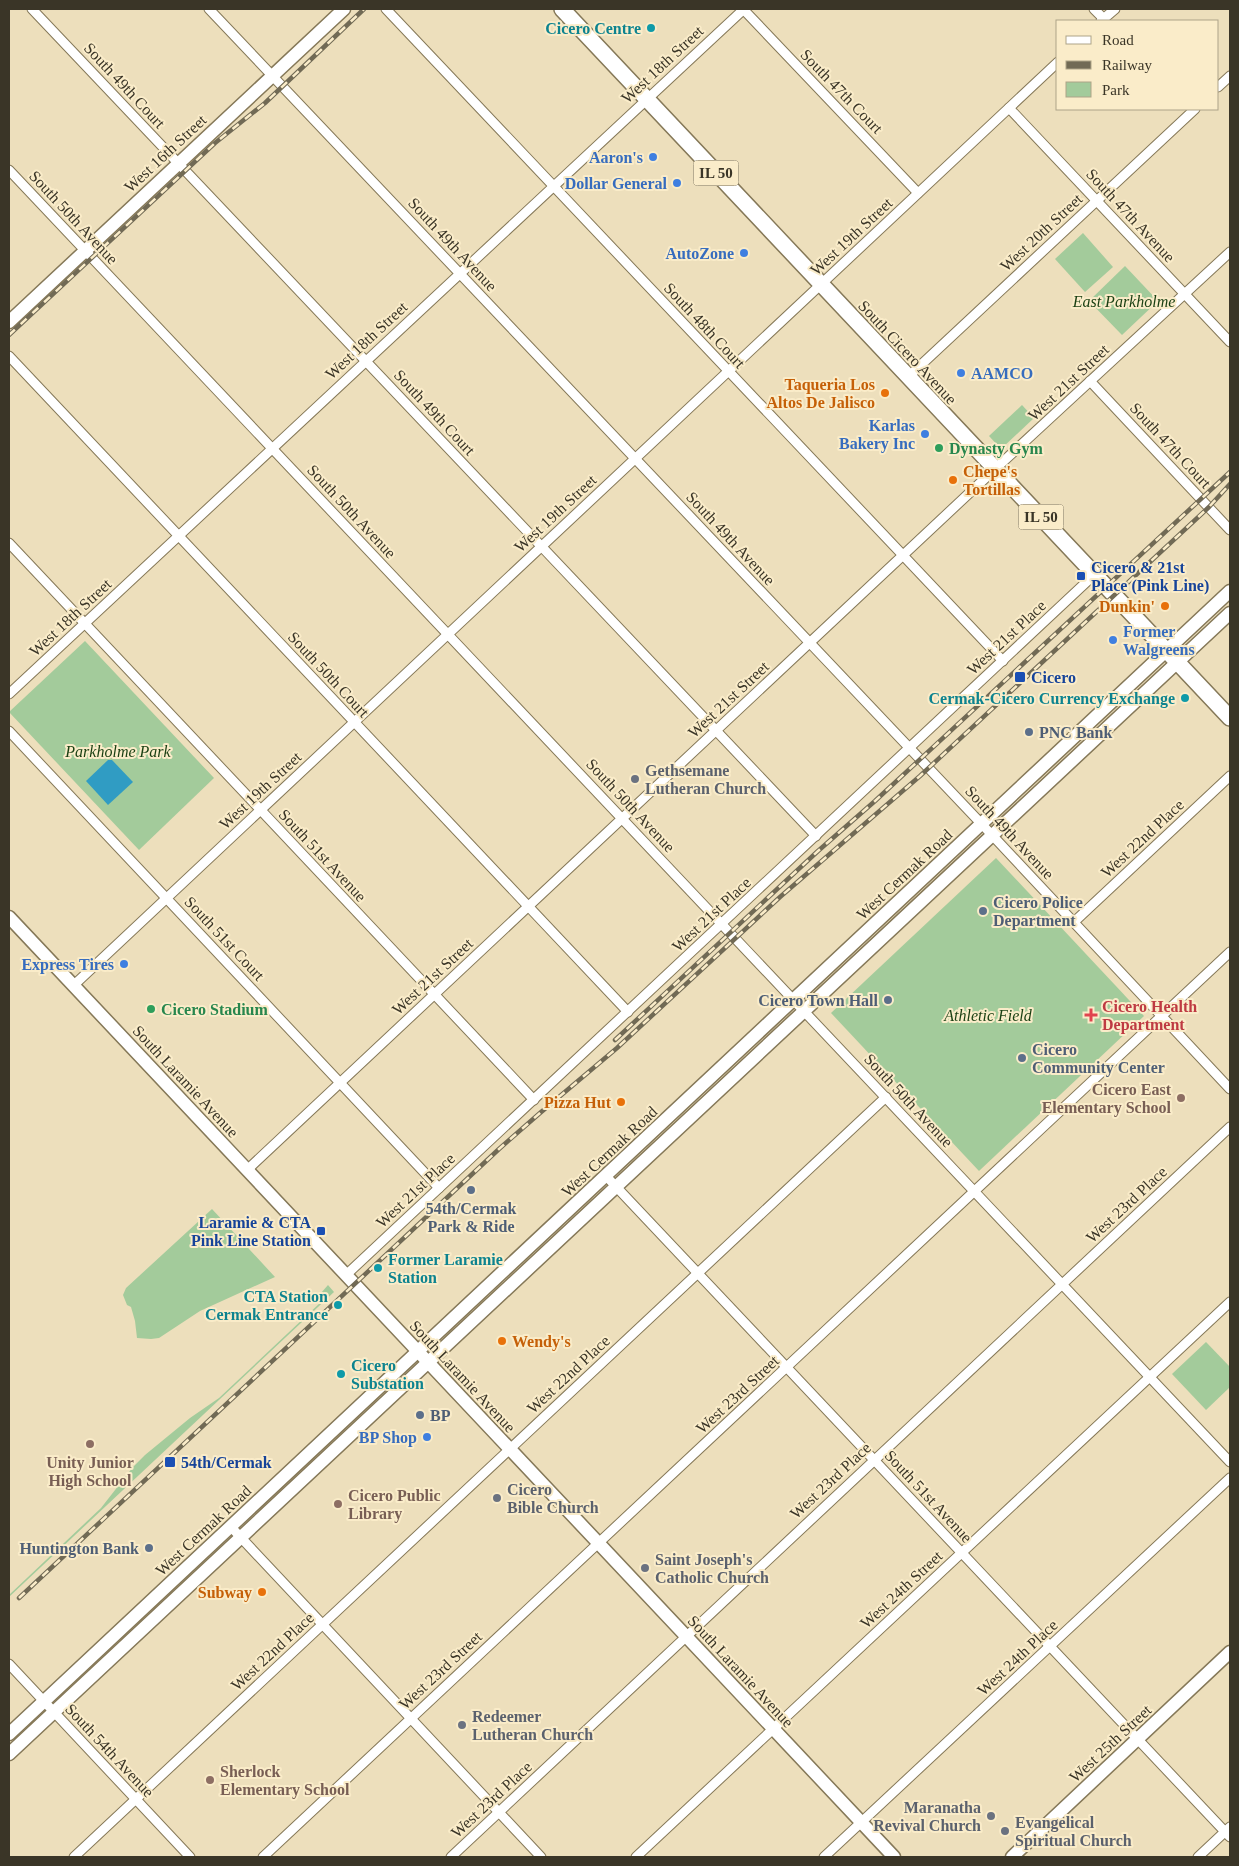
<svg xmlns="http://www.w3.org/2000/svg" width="1239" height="1866" viewBox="0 0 1239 1866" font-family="Georgia,serif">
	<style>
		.green { fill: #a3cb9b }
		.water { fill: #309cc3 }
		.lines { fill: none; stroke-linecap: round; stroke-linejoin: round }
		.street-casing { stroke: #857858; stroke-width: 11 }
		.secondary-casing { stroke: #857858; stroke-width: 15 }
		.primary-casing { stroke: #857858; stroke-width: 18 }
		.street { stroke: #fff; stroke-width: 9 }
		.secondary { stroke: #fff; stroke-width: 12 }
		.primary { stroke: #fff; stroke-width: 15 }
		.rail-casing { stroke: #716a55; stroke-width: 4.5 }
		.rail { stroke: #faecc9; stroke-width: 2.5; stroke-dasharray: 8; stroke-linecap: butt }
		.culture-dot { fill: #0f9aa8; stroke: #faecc9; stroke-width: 2 }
		.shop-dot { fill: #3f7fe0; stroke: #faecc9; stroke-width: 2 }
		.food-dot { fill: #e8710a; stroke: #faecc9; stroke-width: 2 }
		.leisure-dot { fill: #2e9e5b; stroke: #faecc9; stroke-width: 2 }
		.transit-dot { fill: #1a4fb4; stroke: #faecc9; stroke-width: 2 }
		.service-dot { fill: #5c6f8a; stroke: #faecc9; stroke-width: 2 }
		.worship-dot { fill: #6b7280; stroke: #faecc9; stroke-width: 2 }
		.health-dot { fill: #e0444e; stroke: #faecc9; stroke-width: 2 }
		.education-dot { fill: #8d6e63; stroke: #faecc9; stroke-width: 2 }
		.labels { text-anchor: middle; stroke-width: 4; stroke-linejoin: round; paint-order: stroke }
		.shield { fill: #faecc9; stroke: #746c58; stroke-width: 1 }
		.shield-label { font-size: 15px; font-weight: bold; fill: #3a3527 }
		.culture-label { font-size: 16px; font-weight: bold; fill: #0d838f; stroke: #faecc9; text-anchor: end }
		.street-label { font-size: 16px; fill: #3a3527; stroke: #faecc9 }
		.shop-label { font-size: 16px; font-weight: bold; fill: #366cbe; stroke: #faecc9; text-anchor: end }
		.park-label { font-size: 16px; font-style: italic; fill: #193f12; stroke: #faecc9 }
		.food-label { font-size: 16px; font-weight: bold; fill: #c56008; stroke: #faecc9; text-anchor: end }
		.leisure-label { font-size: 16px; font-weight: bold; fill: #27864d; stroke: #faecc9; text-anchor: start }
		.transit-label { font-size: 16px; font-weight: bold; fill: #164399; stroke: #faecc9; text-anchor: start }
		.service-label { font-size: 16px; font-weight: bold; fill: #4e5e75; stroke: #faecc9; text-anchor: start }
		.worship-label { font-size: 16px; font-weight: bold; fill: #5b616d; stroke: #faecc9; text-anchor: start }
		.health-label { font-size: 16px; font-weight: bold; fill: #be3a42; stroke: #faecc9; text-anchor: start }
		.education-label { font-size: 16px; font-weight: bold; fill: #785e54; stroke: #faecc9; text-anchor: start }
	</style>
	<rect width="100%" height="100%" fill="#eddfbc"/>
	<g class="green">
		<polygon points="1083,233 1113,267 1085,292 1055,259"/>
		<polygon points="1125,266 1158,301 1122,335 1089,301"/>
		<polygon points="1022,405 1034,418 1001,449 989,436"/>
		<polygon points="85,641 214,778 139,850 9,712"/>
		<polygon points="996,858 1144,1016 979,1171 831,1013"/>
		<polygon points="212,1209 275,1277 200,1311 159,1338 151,1339 137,1338 135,1321 131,1307 127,1305 123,1295 126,1288"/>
		<polygon points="328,1285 334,1292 9,1597 9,1595 101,1508 133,1467 145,1455 190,1418 219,1398 321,1302 321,1293"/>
		<polygon points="1206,1342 1230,1367 1230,1387 1206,1410 1172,1374"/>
	</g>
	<polygon class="water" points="108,760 112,760 133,782 108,805 86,781"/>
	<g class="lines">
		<defs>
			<g id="street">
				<polyline points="32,9 816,836"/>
				<polyline points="209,9 992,835 1230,1089"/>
				<polyline points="386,9 1003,661"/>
				<polyline points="743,9 918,193"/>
				<polyline points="1094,9 1104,19"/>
				<polyline points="1101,21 1115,9"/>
				<polyline points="1218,87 1230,76"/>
				<polyline points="1009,108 1230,342"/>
				<polyline points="9,170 1230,1462"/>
				<polyline points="9,356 628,1012"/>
				<polyline points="908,377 1195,109"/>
				<polyline points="1090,381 1230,530"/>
				<polyline points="9,543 534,1100"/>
				<polyline points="9,694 744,9"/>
				<polyline points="9,731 439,1188"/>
				<polyline points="1074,922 1230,776"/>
				<polyline points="74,985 1058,62"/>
				<polyline points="247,1170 995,469 1230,252"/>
				<polyline points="606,1176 1230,1837"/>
				<polyline points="346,1275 1095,574"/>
				<polyline points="231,1527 541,1857"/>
				<polyline points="9,1664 190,1857"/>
				<polyline points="74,1857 886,1097"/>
				<polyline points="263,1857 1230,952"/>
				<polyline points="451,1857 1230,1127"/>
				<polyline points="636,1857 1230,1302"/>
				<polyline points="824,1857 1230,1478"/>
				<polyline points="1198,1857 1230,1827"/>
			</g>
			<g id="secondary">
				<polyline points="9,322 344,9"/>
				<polyline points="9,917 894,1857"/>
				<polyline points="9,1734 1230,591"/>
				<polyline points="9,1754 1230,613"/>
				<polyline points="1012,1857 1230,1652"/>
			</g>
			<polyline id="primary" points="562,9 1230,718"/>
		</defs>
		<use href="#street" class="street-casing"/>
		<use href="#secondary" class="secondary-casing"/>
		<use href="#primary" class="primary-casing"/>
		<use href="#street" class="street"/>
		<use href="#secondary" class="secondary"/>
		<use href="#primary" class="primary"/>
		<defs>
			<g id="rail">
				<polyline points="9,335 215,143 265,103 364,9"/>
				<polyline points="615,1040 818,851 875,801 1230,472"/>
				<polyline points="19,1598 499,1149 540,1113 617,1048 780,897 920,776 1209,507 1230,484"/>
			</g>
		</defs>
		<use href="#rail" class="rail-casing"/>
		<use href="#rail" class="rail"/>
	</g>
	<g class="culture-dot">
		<circle cx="651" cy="28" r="5"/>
		<circle cx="1185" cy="698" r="5"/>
		<circle cx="378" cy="1268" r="5"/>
		<circle cx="338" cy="1305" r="5"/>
		<circle cx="341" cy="1374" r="5"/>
	</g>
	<g class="shop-dot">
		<circle cx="653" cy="157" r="5"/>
		<circle cx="677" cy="183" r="5"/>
		<circle cx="744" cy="253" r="5"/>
		<circle cx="961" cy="373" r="5"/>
		<circle cx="925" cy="434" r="5"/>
		<circle cx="1113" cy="640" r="5"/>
		<circle cx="124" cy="964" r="5"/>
		<circle cx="427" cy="1437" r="5"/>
	</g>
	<g class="food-dot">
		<circle cx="885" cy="393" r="5"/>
		<circle cx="953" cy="480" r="5"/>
		<circle cx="1165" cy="606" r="5"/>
		<circle cx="621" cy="1102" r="5"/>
		<circle cx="502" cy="1341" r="5"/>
		<circle cx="262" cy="1592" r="5"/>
	</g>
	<g class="leisure-dot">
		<circle cx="939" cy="448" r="5"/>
		<circle cx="151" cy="1009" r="5"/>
	</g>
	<g class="transit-dot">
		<rect x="1076" y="571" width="10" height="10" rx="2.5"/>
		<rect x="1014" y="671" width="12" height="12" rx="2.5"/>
		<rect x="316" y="1226" width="10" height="10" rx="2.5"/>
		<rect x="164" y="1456" width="12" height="12" rx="2.5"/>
	</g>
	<g class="service-dot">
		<circle cx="1029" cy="732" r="5"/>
		<circle cx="983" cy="911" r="5"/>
		<circle cx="888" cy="1000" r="5"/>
		<circle cx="1022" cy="1058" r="5"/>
		<circle cx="471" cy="1190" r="5"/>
		<circle cx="420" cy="1415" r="5"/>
		<circle cx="149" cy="1548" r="5"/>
	</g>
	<g class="worship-dot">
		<circle cx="635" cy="779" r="5"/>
		<circle cx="497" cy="1498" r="5"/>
		<circle cx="645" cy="1568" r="5"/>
		<circle cx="462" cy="1725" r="5"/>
		<circle cx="991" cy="1816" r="5"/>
		<circle cx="1005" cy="1831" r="5"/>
	</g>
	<path class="health-dot" d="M1088.5 1007.5h5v5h5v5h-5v5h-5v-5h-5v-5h5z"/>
	<g class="education-dot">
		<circle cx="1181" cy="1098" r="5"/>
		<circle cx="90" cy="1444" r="5"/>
		<circle cx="338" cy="1504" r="5"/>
		<circle cx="210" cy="1780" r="5"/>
	</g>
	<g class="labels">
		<g class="shield">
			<rect x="693.5" y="160.5" width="45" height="25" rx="4"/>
			<rect x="1018.5" y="504.5" width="45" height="25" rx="4"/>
		</g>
		<g class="shield-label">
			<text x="716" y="178">IL 50</text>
			<text x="1041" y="522">IL 50</text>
		</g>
		<g class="culture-label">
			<text x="641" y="34">Cicero Centre</text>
			<text x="1175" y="704">Cermak-Cicero Currency Exchange</text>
			<text x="388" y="1265" text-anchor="start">Former Laramie<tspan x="388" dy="18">Station</tspan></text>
			<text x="328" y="1302">CTA Station<tspan x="328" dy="18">Cermak Entrance</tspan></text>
			<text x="351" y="1371" text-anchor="start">Cicero<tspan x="351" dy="18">Substation</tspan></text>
		</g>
		<g class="street-label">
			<text transform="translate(662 64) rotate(-43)" y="6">West 18th Street</text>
			<text transform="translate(125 85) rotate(47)" y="6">South 49th Court</text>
			<text transform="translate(842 91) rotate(46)" y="6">South 47th Court</text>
			<text transform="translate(165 153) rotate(-43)" y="6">West 16th Street</text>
			<text transform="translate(1131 215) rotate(47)" y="6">South 47th Avenue</text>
			<text transform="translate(74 217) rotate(47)" y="6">South 50th Avenue</text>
			<text transform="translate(1041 232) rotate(-43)" y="6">West 20th Street</text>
			<text transform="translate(851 236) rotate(-43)" y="6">West 19th Street</text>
			<text transform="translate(453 244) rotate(47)" y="6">South 49th Avenue</text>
			<text transform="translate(705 325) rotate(47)" y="6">South 48th Court</text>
			<text transform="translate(366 340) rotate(-43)" y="6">West 18th Street</text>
			<text transform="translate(908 352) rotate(47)" y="6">South Cicero Avenue</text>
			<text transform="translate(1068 382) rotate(-43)" y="6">West 21st Street</text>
			<text transform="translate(435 412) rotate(47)" y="6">South 49th Court</text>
			<text transform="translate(1171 445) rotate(47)" y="6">South 47th Court</text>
			<text transform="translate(352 511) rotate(47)" y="6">South 50th Avenue</text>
			<text transform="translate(555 513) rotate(-43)" y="6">West 19th Street</text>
			<text transform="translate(731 538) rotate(47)" y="6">South 49th Avenue</text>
			<text transform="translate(70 617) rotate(-43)" y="6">West 18th Street</text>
			<text transform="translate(1006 637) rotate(-43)" y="6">West 21st Place</text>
			<text transform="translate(329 674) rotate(47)" y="6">South 50th Court</text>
			<text transform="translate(728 699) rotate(-43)" y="6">West 21st Street</text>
			<text transform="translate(260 790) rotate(-43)" y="6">West 19th Street</text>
			<text transform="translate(631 805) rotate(47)" y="6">South 50th Avenue</text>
			<text transform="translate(1010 832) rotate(47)" y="6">South 49th Avenue</text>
			<text transform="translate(1142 838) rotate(-43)" y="6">West 22nd Place</text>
			<text transform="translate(323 855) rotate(47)" y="6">South 51st Avenue</text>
			<text transform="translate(904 874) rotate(-43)" y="6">West Cermak Road</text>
			<text transform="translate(711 914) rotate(-43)" y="6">West 21st Place</text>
			<text transform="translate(225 938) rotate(47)" y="6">South 51st Court</text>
			<text transform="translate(432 976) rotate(-43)" y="6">West 21st Street</text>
			<text transform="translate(186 1081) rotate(47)" y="6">South Laramie Avenue</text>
			<text transform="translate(909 1100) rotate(47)" y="6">South 50th Avenue</text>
			<text transform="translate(609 1151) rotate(-43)" y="6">West Cermak Road</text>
			<text transform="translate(415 1190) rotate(-43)" y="6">West 21st Place</text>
			<text transform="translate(1126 1204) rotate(-43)" y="6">West 23rd Place</text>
			<text transform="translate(568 1374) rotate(-43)" y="6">West 22nd Place</text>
			<text transform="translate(463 1376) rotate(47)" y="6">South Laramie Avenue</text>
			<text transform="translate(737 1394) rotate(-43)" y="6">West 23rd Street</text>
			<text transform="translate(830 1480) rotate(-43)" y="6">West 23rd Place</text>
			<text transform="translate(929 1496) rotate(47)" y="6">South 51st Avenue</text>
			<text transform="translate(203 1530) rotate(-43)" y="6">West Cermak Road</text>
			<text transform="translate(901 1589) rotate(-43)" y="6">West 24th Street</text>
			<text transform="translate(272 1651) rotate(-43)" y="6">West 22nd Place</text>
			<text transform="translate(1017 1657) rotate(-43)" y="6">West 24th Place</text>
			<text transform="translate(440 1670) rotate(-43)" y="6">West 23rd Street</text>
			<text transform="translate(741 1671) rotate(47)" y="6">South Laramie Avenue</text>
			<text transform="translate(1110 1743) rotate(-43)" y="6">West 25th Street</text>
			<text transform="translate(110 1750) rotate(47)" y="6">South 54th Avenue</text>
			<text transform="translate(491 1799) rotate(-43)" y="6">West 23rd Place</text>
		</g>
		<g class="shop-label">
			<text x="643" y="163">Aaron's</text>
			<text x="667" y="189">Dollar General</text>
			<text x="734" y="259">AutoZone</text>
			<text x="971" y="379" text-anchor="start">AAMCO</text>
			<text x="915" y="431">Karlas<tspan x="915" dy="18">Bakery Inc</tspan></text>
			<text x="1123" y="637" text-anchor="start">Former<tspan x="1123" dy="18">Walgreens</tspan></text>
			<text x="114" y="970">Express Tires</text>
			<text x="417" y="1443">BP Shop</text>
		</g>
		<g class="park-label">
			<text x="1124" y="307">East Parkholme</text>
			<text x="118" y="757">Parkholme Park</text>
			<text x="988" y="1021">Athletic Field</text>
		</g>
		<g class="food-label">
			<text x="875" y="390">Taqueria Los<tspan x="875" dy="18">Altos De Jalisco</tspan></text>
			<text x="963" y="477" text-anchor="start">Chepe's<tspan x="963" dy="18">Tortillas</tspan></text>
			<text x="1155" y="612">Dunkin'</text>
			<text x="611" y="1108">Pizza Hut</text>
			<text x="512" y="1347" text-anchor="start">Wendy's</text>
			<text x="252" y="1598">Subway</text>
		</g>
		<g class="leisure-label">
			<text x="949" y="454">Dynasty Gym</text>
			<text x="161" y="1015">Cicero Stadium</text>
		</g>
		<g class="transit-label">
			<text x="1091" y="573">Cicero &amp; 21st<tspan x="1091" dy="18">Place (Pink Line)</tspan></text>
			<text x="1031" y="683">Cicero</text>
			<text x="311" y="1228" text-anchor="end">Laramie &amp; CTA<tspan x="311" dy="18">Pink Line Station</tspan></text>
			<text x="181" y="1468">54th/Cermak</text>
		</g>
		<g class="service-label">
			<text x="1039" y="738">PNC Bank</text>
			<text x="993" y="908">Cicero Police<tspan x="993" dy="18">Department</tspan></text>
			<text x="878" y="1006" text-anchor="end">Cicero Town Hall</text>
			<text x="1032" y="1055">Cicero<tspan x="1032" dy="18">Community Center</tspan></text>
			<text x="471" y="1214" text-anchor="middle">54th/Cermak<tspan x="471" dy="18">Park &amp; Ride</tspan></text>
			<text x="430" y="1421">BP</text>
			<text x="139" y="1554" text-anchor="end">Huntington Bank</text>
		</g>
		<g class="worship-label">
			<text x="645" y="776">Gethsemane<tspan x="645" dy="18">Lutheran Church</tspan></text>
			<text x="507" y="1495">Cicero<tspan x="507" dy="18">Bible Church</tspan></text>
			<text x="655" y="1565">Saint Joseph's<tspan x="655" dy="18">Catholic Church</tspan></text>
			<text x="472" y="1722">Redeemer<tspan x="472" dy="18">Lutheran Church</tspan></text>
			<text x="981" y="1813" text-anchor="end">Maranatha<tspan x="981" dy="18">Revival Church</tspan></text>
			<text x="1015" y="1828">Evangelical<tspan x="1015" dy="18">Spiritual Church</tspan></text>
		</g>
		<g class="health-label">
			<text x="1102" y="1012">Cicero Health<tspan x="1102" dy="18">Department</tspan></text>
		</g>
		<g class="education-label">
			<text x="1171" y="1095" text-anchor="end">Cicero East<tspan x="1171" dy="18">Elementary School</tspan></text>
			<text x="90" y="1468" text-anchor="middle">Unity Junior<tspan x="90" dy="18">High School</tspan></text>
			<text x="348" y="1501">Cicero Public<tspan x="348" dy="18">Library</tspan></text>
			<text x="220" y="1777">Sherlock<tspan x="220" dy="18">Elementary School</tspan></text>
		</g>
	</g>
	<rect width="1239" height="1866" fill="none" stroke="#3a3527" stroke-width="20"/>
	<rect x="1056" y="20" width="162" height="90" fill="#faecc9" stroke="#ada388"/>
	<rect x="1066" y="36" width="25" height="8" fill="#ffffff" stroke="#ada388"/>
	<text x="1102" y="45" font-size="15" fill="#3a3527">Road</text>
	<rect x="1066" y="61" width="25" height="8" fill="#716a55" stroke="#ada388"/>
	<text x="1102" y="70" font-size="15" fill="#3a3527">Railway</text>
	<rect x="1066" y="82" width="25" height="15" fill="#a3cb9b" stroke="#ada388"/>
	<text x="1102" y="95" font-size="15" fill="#3a3527">Park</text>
</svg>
